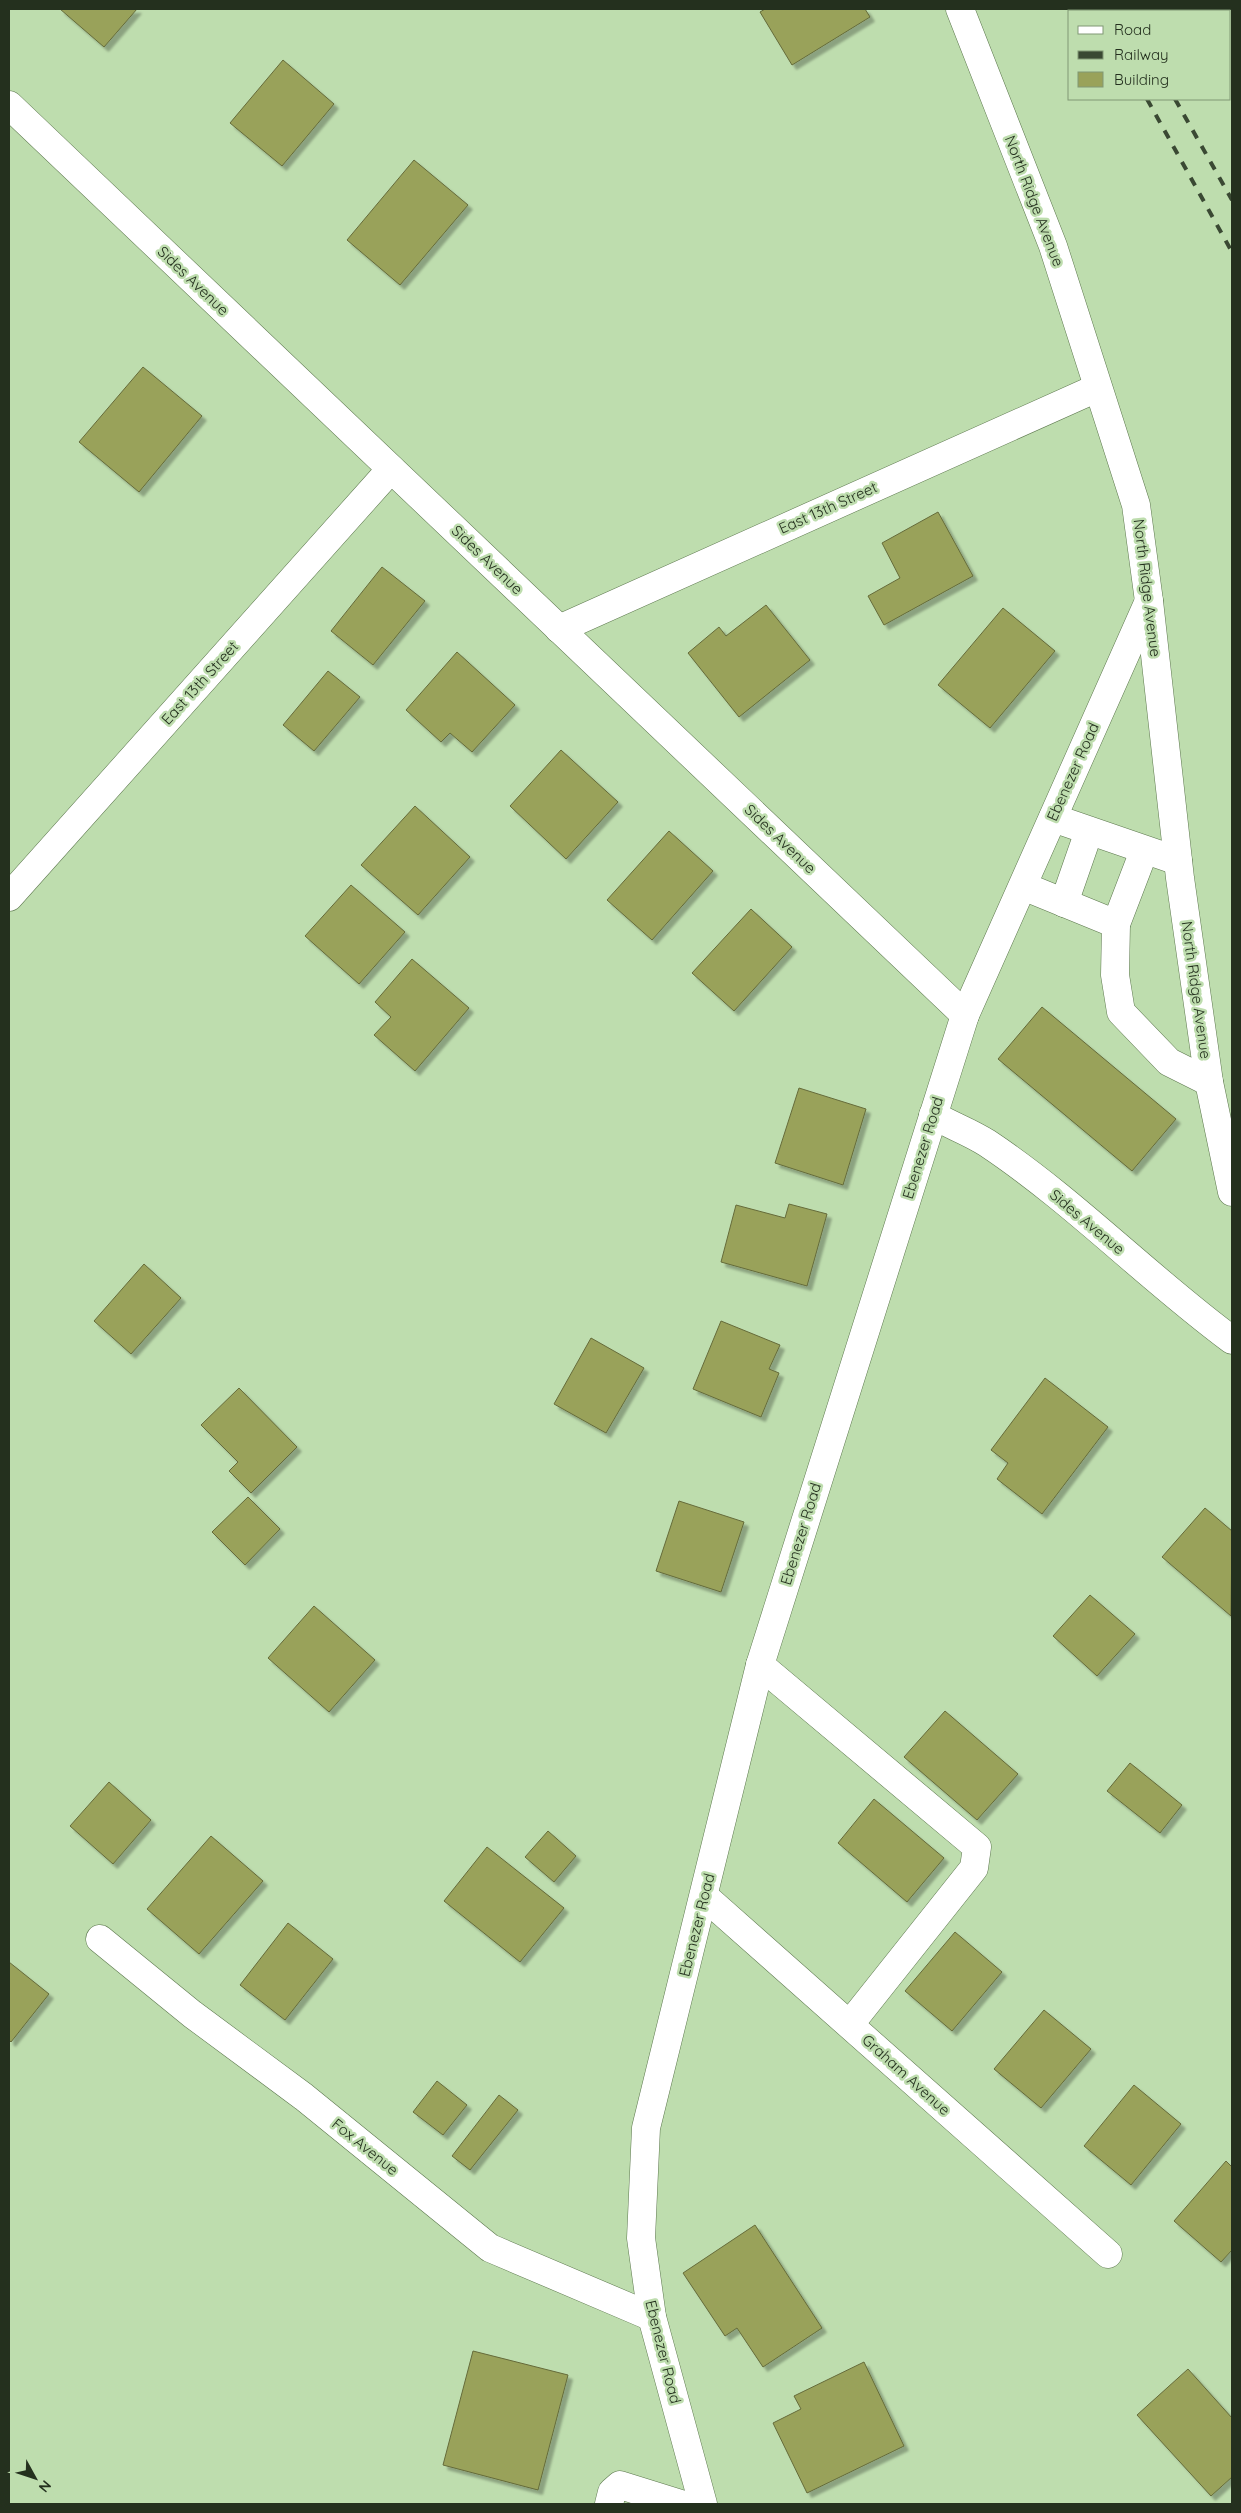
<svg xmlns="http://www.w3.org/2000/svg" width="1241" height="2513" viewBox="0 0 1241 2513" font-family="Quicksand,sans-serif">
	<style>
		.building { fill: #99a25a; stroke: #656b3a; filter: url(#shadow) }
		.lines { fill: none; stroke-linecap: round; stroke-linejoin: round }
		.minor-casing { stroke: #5d784e; stroke-width: 29 }
		.minor { stroke: #fff; stroke-width: 28 }
		.rail { stroke: #3a4933; stroke-width: 4; stroke-dasharray: 9 9; stroke-linecap: butt }
		.labels { text-anchor: middle; stroke-width: 5; stroke-linejoin: round; paint-order: stroke }
		.street-label { font-size: 15px; fill: #24301e; stroke: #beddae }
	</style>
	<defs>
		<filter id="shadow"><feDropShadow dx="4.5" dy="4.5" stdDeviation="1" flood-color="#0004"/></filter>
	</defs>
	<rect width="100%" height="100%" fill="#beddae"/>
	<g class="building">
		<polygon points="60,9 137,9 104,47"/>
		<polygon points="765,9 865,9 870,17 792,65 760,12"/>
		<polygon points="283,60 334,104 282,166 230,123"/>
		<polygon points="414,160 468,205 400,285 347,240"/>
		<polygon points="143,367 202,416 139,492 79,442"/>
		<polygon points="938,512 973,576 884,625 868,596 900,578 882,543"/>
		<polygon points="382,567 425,601 373,665 331,631"/>
		<polygon points="766,605 810,660 739,717 688,653 719,627 726,636"/>
		<polygon points="1003,608 1055,651 990,728 938,685"/>
		<polygon points="457,652 515,705 472,752 450,733 441,742 406,710"/>
		<polygon points="328,671 360,697 314,751 283,725"/>
		<polygon points="561,750 618,802 566,859 510,806"/>
		<polygon points="415,806 470,857 418,915 361,865"/>
		<polygon points="669,831 713,871 652,940 607,900"/>
		<polygon points="351,885 405,932 359,984 305,936"/>
		<polygon points="751,909 792,947 734,1011 692,973"/>
		<polygon points="412,959 469,1008 415,1071 374,1035 391,1017 375,1002"/>
		<polygon points="1042,1007 1176,1119 1132,1171 998,1059"/>
		<polygon points="799,1088 866,1109 843,1185 775,1163"/>
		<polygon points="789,1204 827,1214 807,1286 721,1262 736,1205 785,1218"/>
		<polygon points="144,1264 181,1298 131,1354 94,1321"/>
		<polygon points="721,1321 780,1345 769,1369 779,1373 761,1417 693,1389"/>
		<polygon points="591,1338 644,1368 606,1433 554,1404"/>
		<polygon points="1045,1378 1108,1427 1042,1514 997,1479 1008,1463 991,1450"/>
		<polygon points="239,1388 297,1447 251,1493 229,1471 238,1462 201,1425"/>
		<polygon points="248,1497 280,1529 245,1565 212,1532"/>
		<polygon points="679,1501 744,1522 721,1592 656,1571"/>
		<polygon points="1205,1508 1232,1531 1231,1616 1162,1557"/>
		<polygon points="1090,1595 1135,1634 1097,1676 1053,1636"/>
		<polygon points="314,1606 375,1660 329,1712 268,1658"/>
		<polygon points="945,1711 1018,1774 977,1820 904,1757"/>
		<polygon points="1130,1763 1182,1805 1160,1833 1107,1791"/>
		<polygon points="109,1782 151,1820 113,1864 70,1826"/>
		<polygon points="874,1799 944,1858 907,1902 838,1843"/>
		<polygon points="548,1831 576,1856 554,1882 525,1857"/>
		<polygon points="211,1836 263,1881 199,1954 147,1909"/>
		<polygon points="487,1847 564,1908 520,1962 444,1901"/>
		<polygon points="288,1923 333,1959 285,2020 240,1985"/>
		<polygon points="955,1932 1002,1972 952,2031 905,1991"/>
		<polygon points="9,1962 49,1994 11,2042 9,2040"/>
		<polygon points="1044,2010 1091,2049 1041,2108 994,2069"/>
		<polygon points="437,2081 467,2105 443,2135 413,2112"/>
		<polygon points="1134,2085 1181,2124 1131,2185 1084,2146"/>
		<polygon points="499,2095 518,2110 470,2170 452,2156"/>
		<polygon points="1226,2161 1232,2167 1232,2250 1221,2262 1174,2221"/>
		<polygon points="755,2225 822,2328 763,2367 737,2328 725,2336 683,2273"/>
		<polygon points="473,2351 568,2375 538,2490 443,2465"/>
		<polygon points="864,2362 904,2446 807,2493 773,2423 801,2409 794,2396"/>
		<polygon points="1188,2369 1232,2418 1232,2477 1211,2496 1137,2415"/>
	</g>
	<g class="lines">
		<defs>
			<g id="minor">
				<polyline points="960,9 1053,246 1136,505 1149,601 1180,878 1209,1082 1232,1192"/>
				<polyline points="9,105 965,1015"/>
				<polyline points="559,629 1097,388"/>
				<polyline points="1053,818 1178,861"/>
				<polyline points="1023,886 1116,924 1115,975 1121,1012 1169,1062 1209,1082"/>
				<polyline points="9,897 391,469"/>
				<polyline points="1064,903 1089,831"/>
				<polyline points="1116,924 1144,851"/>
				<path d="M933,1115C950,1125 970,1132 987,1143C1074,1201 1148,1278 1232,1340"/>
				<polyline points="760,1665 977,1847 974,1868 850,2024"/>
				<polyline points="704,1896 1108,2254"/>
				<polyline points="100,1939 192,2014 304,2097 490,2248 652,2317"/>
				<polyline points="609,2504 612,2492 620,2485 681,2504"/>
				<polyline points="703,2504 652,2317 641,2238 646,2128 760,1665 965,1015 1149,601"/>
			</g>
		</defs>
		<use href="#minor" class="minor-casing"/>
		<use href="#minor" class="minor"/>
		<g class="rail">
			<polyline points="1106,9 1107,11"/>
			<polyline points="1133,9 1134,11"/>
			<polyline points="1147,99 1232,252"/>
			<polyline points="1175,99 1232,200"/>
		</g>
	</g>
	<g class="labels">
		<g class="street-label">
			<text transform="translate(1034 201) rotate(69)" y="5">North Ridge Avenue</text>
			<text transform="translate(193 281) rotate(44)" y="5">Sides Avenue</text>
			<text transform="translate(828 508) rotate(-24)" y="5">East 13th Street</text>
			<text transform="translate(487 560) rotate(44)" y="5">Sides Avenue</text>
			<text transform="translate(1147 588) rotate(83)" y="5">North Ridge Avenue</text>
			<text transform="translate(200 683) rotate(-48)" y="5">East 13th Street</text>
			<text transform="translate(1073 772) rotate(-66)" y="5">Ebenezer Road</text>
			<text transform="translate(780 839) rotate(44)" y="5">Sides Avenue</text>
			<text transform="translate(1196 990) rotate(82)" y="5">North Ridge Avenue</text>
			<text transform="translate(923 1148) rotate(-73)" y="5">Ebenezer Road</text>
			<text transform="translate(1087 1222) rotate(40)" y="5">Sides Avenue</text>
			<text transform="translate(801 1534) rotate(-73)" y="5">Ebenezer Road</text>
			<text transform="translate(697 1925) rotate(-76)" y="5">Ebenezer Road</text>
			<text transform="translate(906 2075) rotate(42)" y="5">Graham Avenue</text>
			<text transform="translate(365 2147) rotate(39)" y="5">Fox Avenue</text>
			<text transform="translate(663 2352) rotate(76)" y="5">Ebenezer Road</text>
		</g>
	</g>
	<rect width="1241" height="2513" fill="none" stroke="#24301e" stroke-width="20"/>
	<rect x="1068" y="10" width="162" height="90" fill="#beddae" stroke="#809874"/>
	<rect x="1078" y="26" width="25" height="8" fill="#ffffff" stroke="#809874"/>
	<text x="1114" y="35" font-size="15" fill="#24301e">Road</text>
	<rect x="1078" y="51" width="25" height="8" fill="#3a4933" stroke="#809874"/>
	<text x="1114" y="60" font-size="15" fill="#24301e">Railway</text>
	<rect x="1078" y="72" width="25" height="15" fill="#99a25a" stroke="#809874"/>
	<text x="1114" y="85" font-size="15" fill="#24301e">Building</text>
	<g transform="translate(35 2478) rotate(130)" stroke="#beddae" stroke-width="4" paint-order="stroke">
	<path d="M0-4L9 19L0 12L-9 19Z" fill="#24301e"/>
	<text y="-8" font-size="14" font-weight="bold" text-anchor="middle" fill="#24301e">N</text>
	</g>
</svg>
